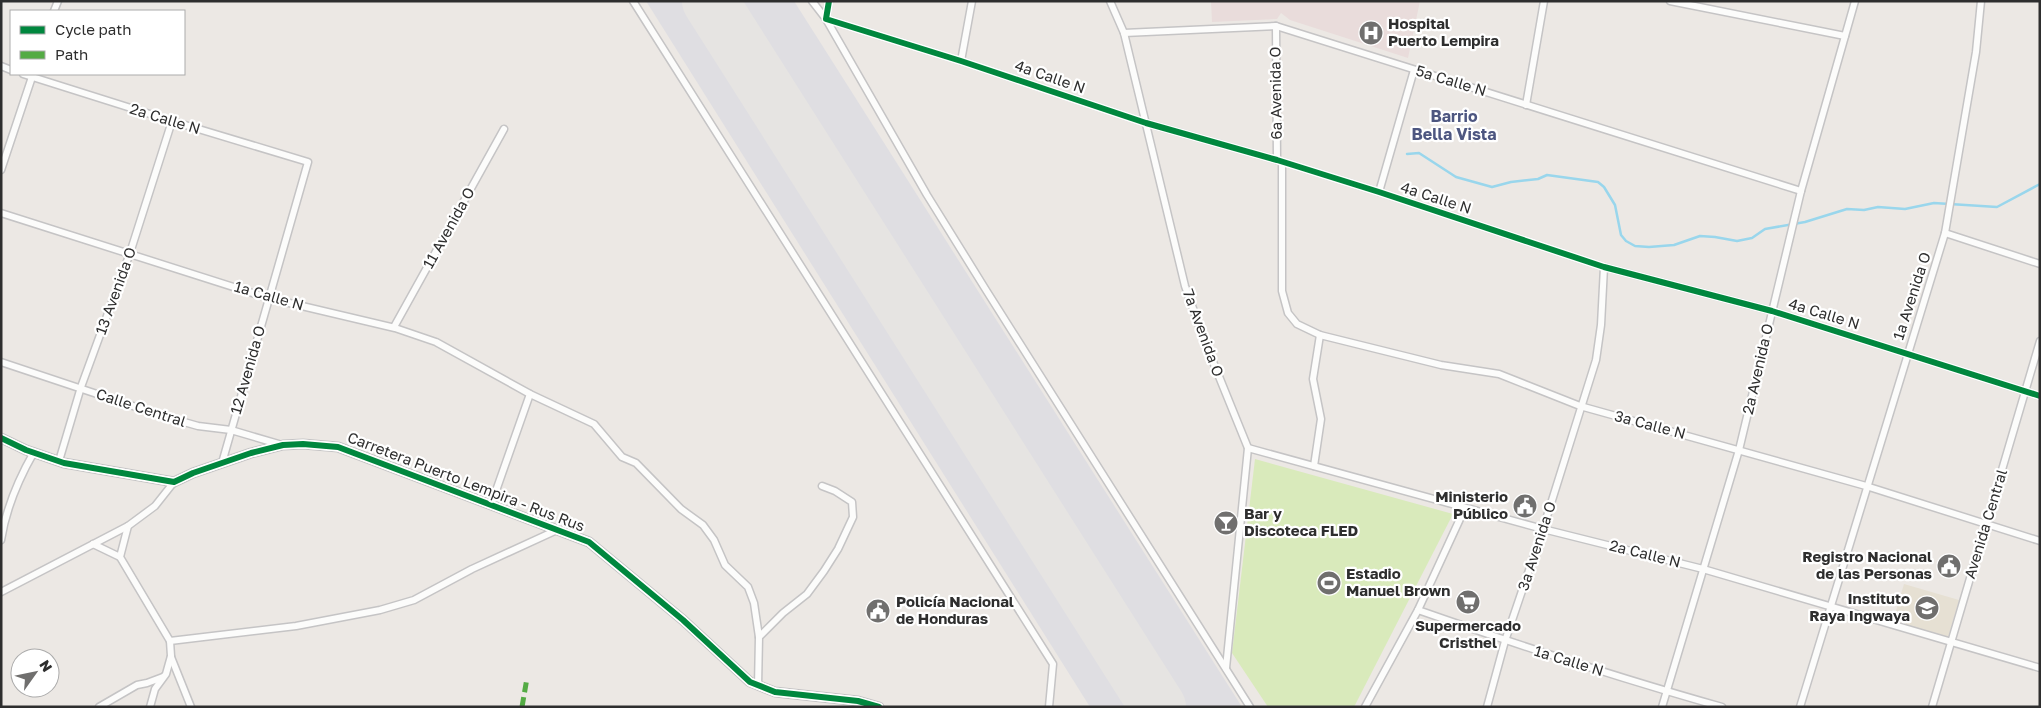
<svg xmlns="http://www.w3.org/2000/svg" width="2041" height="708" viewBox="0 0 2041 708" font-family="'Golos Text',sans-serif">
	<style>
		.education { fill: #e6e0d3 }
		.medical { fill: #e9dcdb }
		.airport { fill: #dfdee2 }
		.pitch { fill: #d9eabb }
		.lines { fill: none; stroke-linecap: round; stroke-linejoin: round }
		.stream { stroke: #99d6ec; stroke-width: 2.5 }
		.runway { stroke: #e6e4e2; stroke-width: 56 }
		.minor-casing { stroke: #c5c4c5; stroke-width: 9 }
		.tertiary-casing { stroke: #c5c4c5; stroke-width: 11 }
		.minor { stroke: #fcfcfb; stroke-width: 6 }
		.tertiary { stroke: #fcfcfb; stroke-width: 9 }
		.quiet { stroke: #54ab44; stroke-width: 5; stroke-dasharray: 10 5; stroke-linecap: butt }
		.cycleway-casing { stroke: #fff; stroke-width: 9 }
		.cycleway { stroke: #00873e; stroke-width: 6 }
		.labels { text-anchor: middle; stroke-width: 4.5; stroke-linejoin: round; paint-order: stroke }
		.poi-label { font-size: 15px; font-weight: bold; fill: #2e2e2e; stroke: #fff; text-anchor: start }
		.street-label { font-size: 15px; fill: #2e2e2e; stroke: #fff }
		.neighbourhood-label { font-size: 16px; font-weight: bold; fill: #4d5680; stroke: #fff }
	</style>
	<rect width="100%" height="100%" fill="#ece8e4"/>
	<polygon class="education" points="1904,584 1959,600 1948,637 1893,621"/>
	<polygon class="medical" points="1211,1 1420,1 1408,58 1290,20 1281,13 1277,19 1212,22"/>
	<polygon class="airport" points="646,1 794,1 1242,707 1090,707"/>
	<polygon class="pitch" points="1255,459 1453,514 1354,707 1268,707 1232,653"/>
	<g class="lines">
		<polyline class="stream" points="1407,154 1419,153 1456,177 1492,187 1511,182 1538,179 1547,175 1598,182 1604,187 1615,205 1621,235 1626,241 1635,246 1649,247 1674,245 1700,236 1715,237 1737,241 1752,238 1765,229 1805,222 1847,209 1864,210 1878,207 1905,209 1934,203 1997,207 2040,184"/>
		<polyline class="runway" points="710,1 1158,707"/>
		<defs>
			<g id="minor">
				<polyline points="633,1 1053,664 1049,707"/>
				<polyline points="812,1 826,19 927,195 986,290 1250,707"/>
				<polyline points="829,1 826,19 961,61 1146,123 1277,160 1379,192 1604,267 1772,311 2040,396"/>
				<polyline points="1110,1 1124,33 1185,286 1205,342 1248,448 1226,668"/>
				<polyline points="1670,1 1845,36"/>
				<polyline points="54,11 58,1"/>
				<polyline points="1276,26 1277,160"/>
				<polyline points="1124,33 1276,26 1801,191"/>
				<polyline points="961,61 972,1"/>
				<polyline points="1,66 11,70"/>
				<polyline points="23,74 172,121 308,162 222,463"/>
				<polyline points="1526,105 1544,1"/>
				<polyline points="1282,162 1282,291 1288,313 1297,324 1320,335 1441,365 1499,374 1580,406 1866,486 2040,541"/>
				<polyline points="1,170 33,74"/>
				<polyline points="1379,192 1414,70"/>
				<polyline points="1,213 268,298 395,328 436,342 530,394 594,424 622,457 636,463 681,509 703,525 714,540 725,565 748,587 754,603 759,637"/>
				<polyline points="1945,233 2040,264"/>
				<polyline points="394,327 504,129"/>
				<polyline points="1,362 163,416 198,426 231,430 282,445"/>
				<polyline points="1248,448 1543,529 1703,569 2040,668"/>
				<polyline points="59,461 81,387 130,253 172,121"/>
				<polyline points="1314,466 1321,419 1313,379 1320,335"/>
				<polyline points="491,505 530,394"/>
				<polyline points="128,526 120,557 170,641"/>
				<path d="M1,540C6,508 18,480 34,452"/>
				<polyline points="93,544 120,557"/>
				<polyline points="1,592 128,526 155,506 174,482"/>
				<path d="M1418,610C1518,645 1619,678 1722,707"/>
				<polyline points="171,657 191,707"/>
				<polyline points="758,686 759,637 783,613 807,594 824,571 838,549 853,517 852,502 835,491 822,486"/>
				<polyline points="99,707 137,685 147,683 163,677"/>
				<polyline points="150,707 155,689 166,674 171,656 170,641 296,626 380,610 414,600 472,569 557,530"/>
				<polyline points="1365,707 1418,610 1465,508"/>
				<polyline points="1487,707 1505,641 1543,529 1596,360 1601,325 1604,267"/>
				<polyline points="1662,707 1739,450 1801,191 1855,1"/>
				<polyline points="1800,707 1945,233 1976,52 1981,1"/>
				<polyline points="1932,707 2040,341"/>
			</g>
			<polyline id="tertiary" points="1,438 26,450 64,463 174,482 193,473 251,453 283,445 303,444 338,447 589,542 683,620 750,682 775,692 858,701 879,707"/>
		</defs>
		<use href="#minor" class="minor-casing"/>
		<use href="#tertiary" class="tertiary-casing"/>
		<use href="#minor" class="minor"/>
		<use href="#tertiary" class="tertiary"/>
		<polyline class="quiet" points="522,707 527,678"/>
		<defs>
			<g id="cycleway">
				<polyline points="829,1 826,19 961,61 1146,123 1277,160 1379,192 1604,267 1772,311 2040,396"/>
				<polyline points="1,438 26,450 64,463 174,482 193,473 251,453 283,445 303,444 338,447 589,542 683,620 750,682 775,692 858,701 879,707"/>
			</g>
		</defs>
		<use href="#cycleway" class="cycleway-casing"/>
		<use href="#cycleway" class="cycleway"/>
	</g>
	<defs>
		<symbol id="hospital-disc" viewBox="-11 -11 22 22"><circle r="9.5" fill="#706f6e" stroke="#fff"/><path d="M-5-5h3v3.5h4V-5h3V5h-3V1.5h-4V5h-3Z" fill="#fff"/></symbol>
		<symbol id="civic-disc" viewBox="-11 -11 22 22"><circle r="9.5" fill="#706f6e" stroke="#fff"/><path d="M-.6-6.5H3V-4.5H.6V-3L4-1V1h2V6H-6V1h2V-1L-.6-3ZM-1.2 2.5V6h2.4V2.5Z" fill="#fff"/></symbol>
		<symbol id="bar-disc" viewBox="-11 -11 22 22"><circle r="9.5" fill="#706f6e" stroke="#fff"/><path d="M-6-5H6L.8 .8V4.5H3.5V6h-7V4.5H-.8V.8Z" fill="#fff"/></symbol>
		<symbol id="stadium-disc" viewBox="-11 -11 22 22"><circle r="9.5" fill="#706f6e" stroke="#fff"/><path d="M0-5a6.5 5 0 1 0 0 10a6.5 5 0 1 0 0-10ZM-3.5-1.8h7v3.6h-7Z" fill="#fff"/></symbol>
		<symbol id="supermarket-disc" viewBox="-11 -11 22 22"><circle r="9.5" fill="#706f6e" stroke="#fff"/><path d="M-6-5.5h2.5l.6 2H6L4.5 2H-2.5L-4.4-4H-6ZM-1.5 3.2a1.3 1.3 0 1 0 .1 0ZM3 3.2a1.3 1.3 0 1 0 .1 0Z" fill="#fff"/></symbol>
		<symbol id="school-disc" viewBox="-11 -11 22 22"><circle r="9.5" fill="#706f6e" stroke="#fff"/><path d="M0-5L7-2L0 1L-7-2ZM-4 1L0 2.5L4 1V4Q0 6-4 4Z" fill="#fff"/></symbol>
	</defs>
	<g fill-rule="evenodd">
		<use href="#hospital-disc" x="1357" y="19" width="28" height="28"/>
		<use href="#civic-disc" x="1511" y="492" width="28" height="28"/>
		<use href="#bar-disc" x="1212" y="509" width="28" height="28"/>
		<use href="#civic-disc" x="1935" y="552" width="28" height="28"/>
		<use href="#stadium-disc" x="1315" y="569" width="28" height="28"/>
		<use href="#supermarket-disc" x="1454" y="588" width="28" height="28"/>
		<use href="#school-disc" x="1913" y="594" width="28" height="28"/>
		<use href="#civic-disc" x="864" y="597" width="28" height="28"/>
	</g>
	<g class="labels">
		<g class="poi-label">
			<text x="1388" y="29">Hospital<tspan x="1388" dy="17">Puerto Lempira</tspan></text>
			<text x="1508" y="502" text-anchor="end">Ministerio<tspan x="1508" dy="17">Público</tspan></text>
			<text x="1244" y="519">Bar y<tspan x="1244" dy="17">Discoteca FLED</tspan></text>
			<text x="1932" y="562" text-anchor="end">Registro Nacional<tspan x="1932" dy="17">de las Personas</tspan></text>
			<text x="1346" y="579">Estadio<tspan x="1346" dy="17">Manuel Brown</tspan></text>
			<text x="1910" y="604" text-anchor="end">Instituto<tspan x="1910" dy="17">Raya Ingwaya</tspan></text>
			<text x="896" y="607">Policía Nacional<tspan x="896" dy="17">de Honduras</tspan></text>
			<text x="1468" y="631" text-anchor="middle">Supermercado<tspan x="1468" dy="17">Cristhel</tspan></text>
		</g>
		<g class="street-label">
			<text transform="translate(1050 77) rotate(19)" y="5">4a Calle N</text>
			<text transform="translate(1451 81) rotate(17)" y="5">5a Calle N</text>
			<text transform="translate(1276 93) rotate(-91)" y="5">6a Avenida O</text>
			<text transform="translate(165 119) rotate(17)" y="5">2a Calle N</text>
			<text transform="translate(1436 198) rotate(18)" y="5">4a Calle N</text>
			<text transform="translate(449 228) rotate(-61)" y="5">11 Avenida O</text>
			<text transform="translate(116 291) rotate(-70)" y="5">13 Avenida O</text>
			<text transform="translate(269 296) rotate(16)" y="5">1a Calle N</text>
			<text transform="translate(1912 296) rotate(-72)" y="5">1a Avenida O</text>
			<text transform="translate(1824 314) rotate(17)" y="5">4a Calle N</text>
			<text transform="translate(1203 333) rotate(70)" y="5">7a Avenida O</text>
			<text transform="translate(1758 369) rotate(-77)" y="5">2a Avenida O</text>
			<text transform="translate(248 370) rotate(-74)" y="5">12 Avenida O</text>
			<text transform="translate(141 408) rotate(18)" y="5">Calle Central</text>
			<text transform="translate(1650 425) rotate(15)" y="5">3a Calle N</text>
			<text transform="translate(466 482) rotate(21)" y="5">Carretera Puerto Lempira - Rus Rus</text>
			<text transform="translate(1986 524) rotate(-73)" y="5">Avenida Central</text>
			<text transform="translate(1537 546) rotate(-72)" y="5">3a Avenida O</text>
			<text transform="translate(1645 554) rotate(14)" y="5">2a Calle N</text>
			<text transform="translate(1569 661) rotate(17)" y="5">1a Calle N</text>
		</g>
		<g class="neighbourhood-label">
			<text x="1454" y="122">Barrio<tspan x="1454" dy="18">Bella Vista</tspan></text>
		</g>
	</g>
	<rect width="2041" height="708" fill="none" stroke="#2e2e2e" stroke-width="5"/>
	<rect x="10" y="10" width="175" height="65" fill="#ffffff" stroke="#ababab"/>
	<rect x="20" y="26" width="25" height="8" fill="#00873e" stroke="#ababab"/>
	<text x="55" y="35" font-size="15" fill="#2e2e2e">Cycle path</text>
	<rect x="20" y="51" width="25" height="8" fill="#54ab44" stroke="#ababab"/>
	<text x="55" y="60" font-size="15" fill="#2e2e2e">Path</text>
	<g transform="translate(35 673) rotate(57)"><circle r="24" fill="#ffffff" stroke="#ababab"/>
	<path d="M0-4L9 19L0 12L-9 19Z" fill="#706f6e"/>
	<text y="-8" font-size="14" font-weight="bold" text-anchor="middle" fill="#2e2e2e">N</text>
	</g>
</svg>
